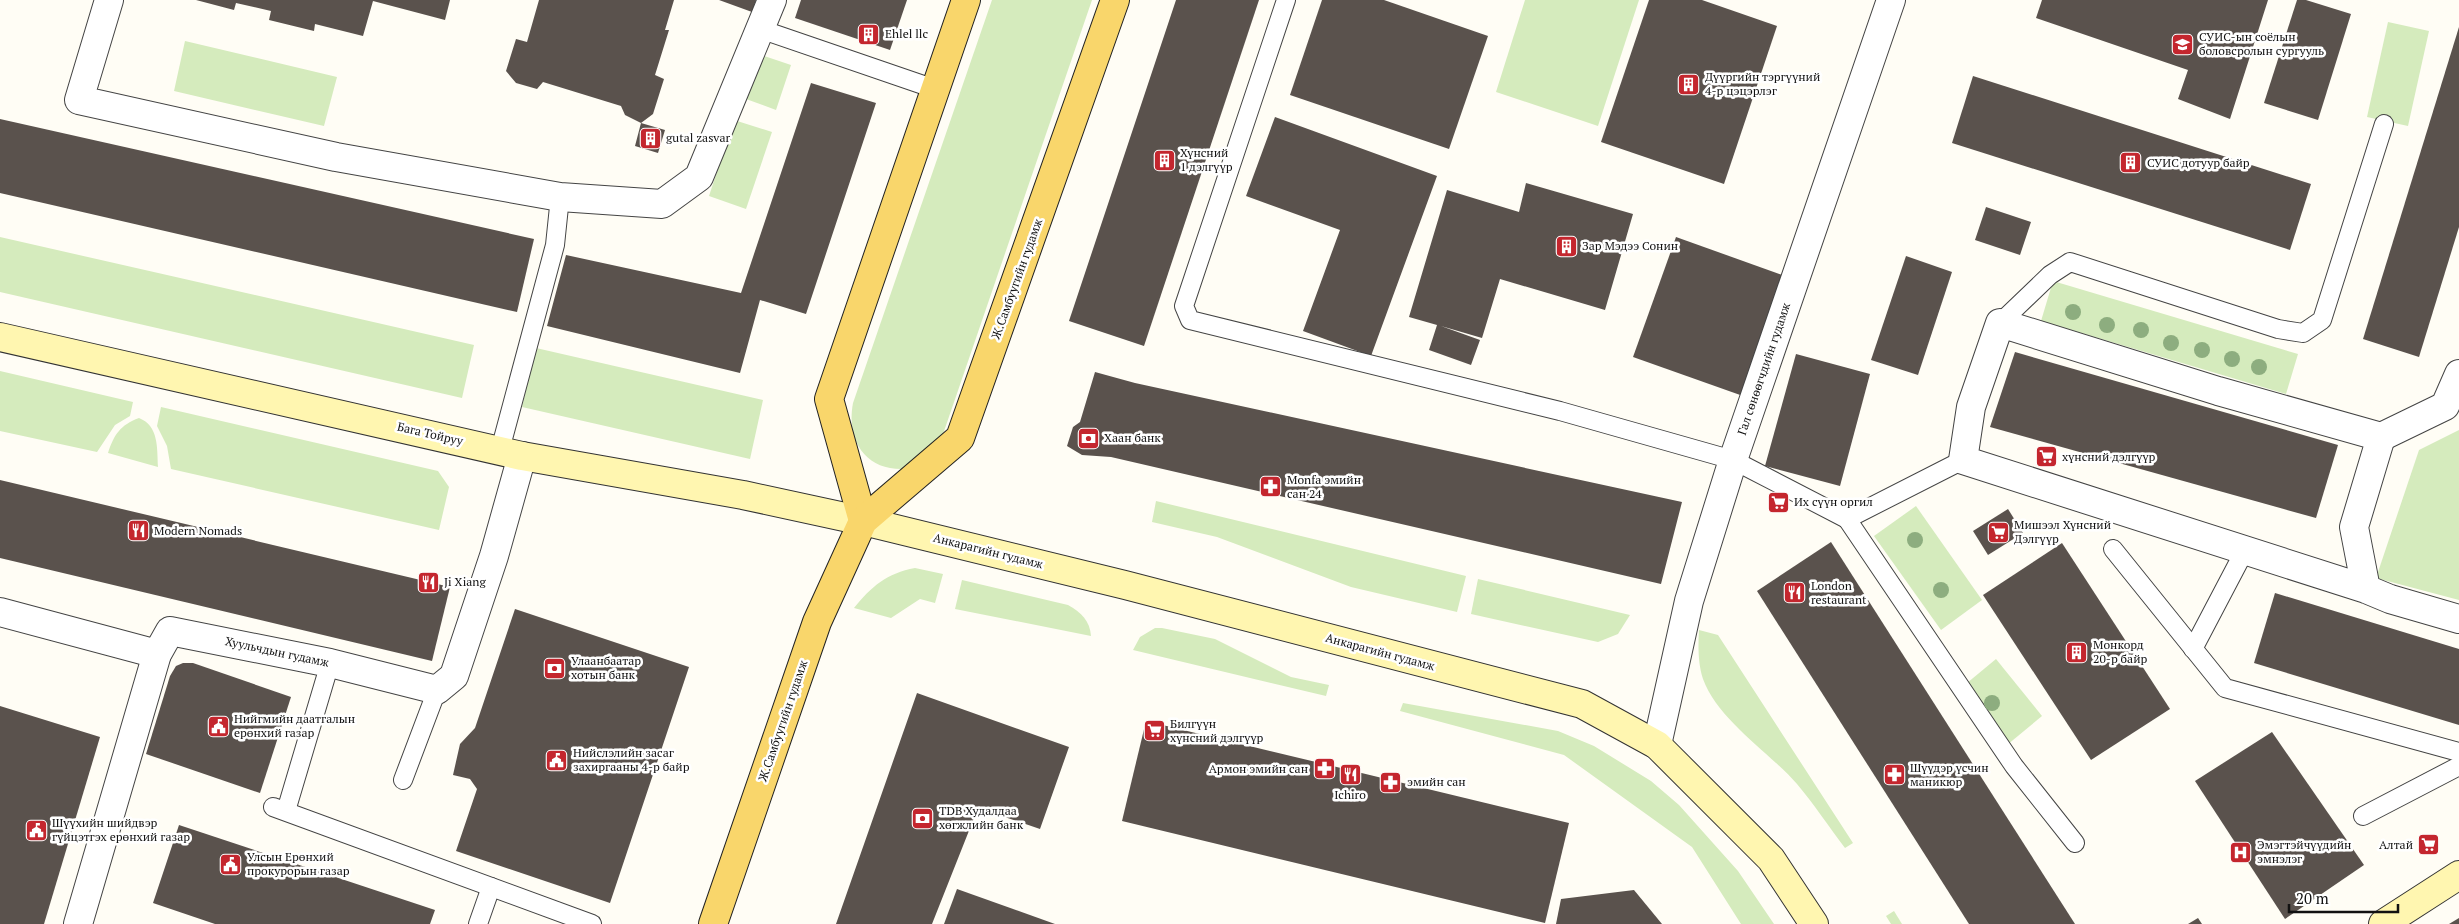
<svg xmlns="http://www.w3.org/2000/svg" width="2459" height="924" viewBox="0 0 2459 924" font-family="'PT Serif',serif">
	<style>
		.green { fill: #d5ebbd }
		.building { fill: #5a524d }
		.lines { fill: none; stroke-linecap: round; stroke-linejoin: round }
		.lane-casing { stroke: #444; stroke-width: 20 }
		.street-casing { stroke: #444; stroke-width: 30 }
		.secondary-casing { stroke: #333; stroke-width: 30 }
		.primary-casing { stroke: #222; stroke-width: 30 }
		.lane { stroke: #fff; stroke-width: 18 }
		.street { stroke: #fff; stroke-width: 28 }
		.secondary { stroke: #fff6b0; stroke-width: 28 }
		.primary { stroke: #f9d66b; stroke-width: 28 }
		.tree { fill: #8dad7f }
		.labels { text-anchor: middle; stroke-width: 5; stroke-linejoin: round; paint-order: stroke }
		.poi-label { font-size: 12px; fill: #111; stroke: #fff; text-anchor: start }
		.street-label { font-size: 12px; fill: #111; stroke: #fff }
	</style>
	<rect width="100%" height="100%" fill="#fffdf5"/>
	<g class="green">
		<path d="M992,0H1092L941,440L905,469C865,471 846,440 853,403Z"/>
		<polygon points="1525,0 1639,0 1598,126 1496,92"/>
		<polygon points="2388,22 2429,31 2408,126 2367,117"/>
		<polygon points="185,41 337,77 324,126 174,91"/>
		<polygon points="761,55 791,65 776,110 746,99"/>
		<polygon points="734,120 772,132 746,209 709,196"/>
		<polygon points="0,237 474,345 462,398 0,292"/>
		<polygon points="2053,281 2298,354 2286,394 2041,321"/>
		<polygon points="536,348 763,400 750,459 522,407"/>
		<polygon points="0,371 133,402 130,416 115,425 97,452 0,431"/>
		<polygon points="161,407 438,471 449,487 439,530 171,469 167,446 157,426"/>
		<path d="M139,418C159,426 157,448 158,467L108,453C114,435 120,425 139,418Z"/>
		<polygon points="2459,430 2459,600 2376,578 2419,450"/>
		<polygon points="1156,501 1466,576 1457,612 1351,587 1217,537 1152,522"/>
		<polygon points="1916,506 1982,600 1941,630 1874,536"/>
		<path d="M915,568L943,574L935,603L920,599L891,618L854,608C871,587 887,573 915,568Z"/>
		<polygon points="1478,579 1630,615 1618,634 1598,642 1471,614"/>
		<path d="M962,580L1068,605C1081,612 1090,621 1091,636L955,609Z"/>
		<polygon points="1155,628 1162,628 1215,639 1291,677 1329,685 1326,696 1133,650 1140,637"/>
		<path d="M1699,630L1718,635L1853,843L1845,848C1829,827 1814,804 1797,784C1769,752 1718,720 1703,679C1698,664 1698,646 1699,630Z"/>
		<polygon points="1996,659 2042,716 2007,745 1961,688"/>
		<polygon points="1403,703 1558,731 1594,746 1651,781 1679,805 1738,871 1774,924 1741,924 1692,847 1564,755 1400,711"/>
		<polygon points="1894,911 1902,924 1891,924 1886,916"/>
	</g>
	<g class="building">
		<polygon points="196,0 450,0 445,20 373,1 363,36 315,24 314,31 269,20 271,11 236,3 234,10"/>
		<polygon points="539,0 674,0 665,30 669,30 655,75 664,79 653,114 641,123 665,130 658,153 635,146 641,123 625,115 621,106 543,82 537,89 516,83 506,71 516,39 527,42"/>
		<polygon points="719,0 756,0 752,12"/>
		<polygon points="801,0 907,0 890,50 795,18"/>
		<polygon points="1176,0 1259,0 1144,346 1069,321"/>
		<polygon points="1322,0 1384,0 1488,36 1449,149 1290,95"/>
		<polygon points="1649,0 1702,0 1777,26 1724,184 1601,142"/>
		<polygon points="2042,0 2268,0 2230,119 2178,99 2188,70 2036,18"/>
		<polygon points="2297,0 2306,0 2351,14 2318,120 2264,103"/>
		<polygon points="2459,27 2459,227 2419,357 2363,339"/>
		<polygon points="1973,76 2311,184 2290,250 1952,143"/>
		<polygon points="811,83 876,103 806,314 760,300 740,373 547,326 566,255 741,293"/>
		<polygon points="1275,117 1437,176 1371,356 1303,331 1340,230 1246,196"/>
		<polygon points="0,119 534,239 517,312 0,193"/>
		<polygon points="1526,183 1633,214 1605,310 1500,279 1482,338 1441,326 1480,340 1471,365 1429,350 1437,325 1409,317 1447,190 1519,212"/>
		<polygon points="1986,207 2031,222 2020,255 1975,240"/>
		<polygon points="1676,237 1785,276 1743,396 1633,357"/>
		<polygon points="1906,256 1952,272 1918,375 1871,360"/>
		<polygon points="2015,352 2338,445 2316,518 1990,427"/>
		<polygon points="1796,354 1870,374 1840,486 1765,466"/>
		<polygon points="1095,372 1135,383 1682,502 1661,584 1111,457 1082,455 1067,446 1073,427 1080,422"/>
		<polygon points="0,480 450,587 432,661 0,558"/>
		<polygon points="2008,509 2023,533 1988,555 1973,531"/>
		<polygon points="1831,542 2075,924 1969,924 1757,591"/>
		<polygon points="2062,543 2170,709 2091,760 1983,595"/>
		<polygon points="2275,593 2459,649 2459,725 2254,663"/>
		<polygon points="515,609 689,667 610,903 456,851 477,789 470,779 453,775 460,744 475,728"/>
		<polygon points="183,663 193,663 291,697 260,793 146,754 170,676 176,666"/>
		<polygon points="917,693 1069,747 1040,829 978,808 932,924 836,924"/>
		<polygon points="0,706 100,737 44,924 0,924"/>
		<polygon points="1146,721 1569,823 1545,923 1122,821"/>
		<polygon points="2272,732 2364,865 2285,919 2195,781"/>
		<polygon points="179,825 435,910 430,924 215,924 153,903"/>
		<polygon points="957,889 1055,924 944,924"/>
		<polygon points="1634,890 1662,924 1556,924 1561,899"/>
		<polygon points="2198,918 2202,924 2188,924"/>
		<polygon points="2459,918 2459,924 2449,924"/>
	</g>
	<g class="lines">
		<defs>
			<g id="lane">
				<polyline points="1286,0 1184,306 1190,320 1560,411 1733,460 1847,519 1963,460"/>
				<polyline points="760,29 935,89"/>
				<polyline points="2000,323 2050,275 2070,262 2278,329 2303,333 2322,320 2384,124"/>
				<polyline points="500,450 555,245 560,197"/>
				<polyline points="1847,519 2014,766 2075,843"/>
				<polyline points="2113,549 2225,688 2459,752"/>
				<polyline points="2193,649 2245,550"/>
				<polyline points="403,780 437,690"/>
				<polyline points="273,807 592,924"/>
				<polyline points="286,811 330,663"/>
				<polyline points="2363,816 2459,766"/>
				<polyline points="478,924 491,887"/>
			</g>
			<g id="street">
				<polyline points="109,0 79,100 336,157 560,197 662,204 699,177 772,0"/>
				<polyline points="2381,437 2445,406 2459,374"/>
				<polyline points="2366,589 2354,527 2381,437 2218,391 2000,323 1971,407 1963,460 2366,589 2390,599 2459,619"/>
				<polyline points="0,612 157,654"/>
				<polyline points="1657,745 1689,601 1733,460 1891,0"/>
				<polyline points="78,924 157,654 170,631 330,663 437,690 454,676 494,556 522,456"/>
			</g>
			<g id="secondary">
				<polyline points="0,337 522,456 743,495 863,521 1125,585 1582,704 1657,745 1771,859 1814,924"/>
				<polyline points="2383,924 2459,875"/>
			</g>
			<g id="primary">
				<polyline points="863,521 829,399 966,0"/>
				<polyline points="713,924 817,622 863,521 960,438 1115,0"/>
			</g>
		</defs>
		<use href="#lane" class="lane-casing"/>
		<use href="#street" class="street-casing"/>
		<use href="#secondary" class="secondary-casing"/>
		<use href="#primary" class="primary-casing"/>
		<use href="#lane" class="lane"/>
		<use href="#street" class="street"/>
		<use href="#secondary" class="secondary"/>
		<use href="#primary" class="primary"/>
	</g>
	<g class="tree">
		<circle cx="2073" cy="312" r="8"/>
		<circle cx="2107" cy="325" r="8"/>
		<circle cx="2141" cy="330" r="8"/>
		<circle cx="2171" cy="343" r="8"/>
		<circle cx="2202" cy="350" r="8"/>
		<circle cx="2232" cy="359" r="8"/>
		<circle cx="2259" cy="367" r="8"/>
		<circle cx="1915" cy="540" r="8"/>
		<circle cx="1941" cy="590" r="8"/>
		<circle cx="1992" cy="703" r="8"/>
	</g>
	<defs>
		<symbol id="building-square" viewBox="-11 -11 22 22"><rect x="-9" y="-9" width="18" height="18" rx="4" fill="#c4262e" stroke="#fff"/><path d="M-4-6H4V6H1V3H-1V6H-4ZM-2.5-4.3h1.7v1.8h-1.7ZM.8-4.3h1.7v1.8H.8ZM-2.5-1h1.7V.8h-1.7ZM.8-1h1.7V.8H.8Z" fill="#fff"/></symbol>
		<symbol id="university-square" viewBox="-11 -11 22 22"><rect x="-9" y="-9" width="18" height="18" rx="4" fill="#c4262e" stroke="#fff"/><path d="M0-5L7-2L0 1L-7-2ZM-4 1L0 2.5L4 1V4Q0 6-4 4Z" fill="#fff"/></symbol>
		<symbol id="bank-square" viewBox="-11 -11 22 22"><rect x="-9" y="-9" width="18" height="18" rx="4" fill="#c4262e" stroke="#fff"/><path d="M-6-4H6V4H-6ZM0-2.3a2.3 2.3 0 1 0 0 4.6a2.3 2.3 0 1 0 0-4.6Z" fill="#fff"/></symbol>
		<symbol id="supermarket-square" viewBox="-11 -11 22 22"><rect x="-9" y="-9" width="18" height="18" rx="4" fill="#c4262e" stroke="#fff"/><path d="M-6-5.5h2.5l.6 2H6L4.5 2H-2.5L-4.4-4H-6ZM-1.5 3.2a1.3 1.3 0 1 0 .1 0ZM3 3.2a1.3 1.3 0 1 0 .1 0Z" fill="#fff"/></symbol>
		<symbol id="pharmacy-square" viewBox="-11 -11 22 22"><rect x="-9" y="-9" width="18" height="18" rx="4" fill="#c4262e" stroke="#fff"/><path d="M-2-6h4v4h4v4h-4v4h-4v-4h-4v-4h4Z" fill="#fff"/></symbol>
		<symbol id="restaurant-square" viewBox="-11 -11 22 22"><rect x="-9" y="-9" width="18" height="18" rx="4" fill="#c4262e" stroke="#fff"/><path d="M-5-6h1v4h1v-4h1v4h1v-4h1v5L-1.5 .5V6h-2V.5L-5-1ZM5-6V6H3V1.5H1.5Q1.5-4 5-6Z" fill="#fff"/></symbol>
		<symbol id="civic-square" viewBox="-11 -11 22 22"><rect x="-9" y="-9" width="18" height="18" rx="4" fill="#c4262e" stroke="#fff"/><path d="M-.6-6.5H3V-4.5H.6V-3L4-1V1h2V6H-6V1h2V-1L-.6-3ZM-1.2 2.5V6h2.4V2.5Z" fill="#fff"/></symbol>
		<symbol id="hospital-square" viewBox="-11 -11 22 22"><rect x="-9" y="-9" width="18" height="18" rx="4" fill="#c4262e" stroke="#fff"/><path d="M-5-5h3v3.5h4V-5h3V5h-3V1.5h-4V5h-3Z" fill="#fff"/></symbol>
	</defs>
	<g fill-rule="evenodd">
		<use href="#building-square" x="856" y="22" width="25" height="25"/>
		<use href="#university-square" x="2170" y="32" width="25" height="25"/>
		<use href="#building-square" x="1676" y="72" width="25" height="25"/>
		<use href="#building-square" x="638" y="126" width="25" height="25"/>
		<use href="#building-square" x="1152" y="148" width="25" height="25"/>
		<use href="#building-square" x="2118" y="150" width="25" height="25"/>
		<use href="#building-square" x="1554" y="234" width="25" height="25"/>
		<use href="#bank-square" x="1076" y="426" width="25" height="25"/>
		<use href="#supermarket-square" x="2034" y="444" width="25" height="25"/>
		<use href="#pharmacy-square" x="1258" y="474" width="25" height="25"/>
		<use href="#supermarket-square" x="1766" y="490" width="25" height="25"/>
		<use href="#restaurant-square" x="126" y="518" width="25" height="25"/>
		<use href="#supermarket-square" x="1986" y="520" width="25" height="25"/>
		<use href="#restaurant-square" x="416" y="570" width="25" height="25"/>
		<use href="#restaurant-square" x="1782" y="580" width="25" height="25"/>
		<use href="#building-square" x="2064" y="640" width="25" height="25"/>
		<use href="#bank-square" x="542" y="656" width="25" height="25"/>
		<use href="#civic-square" x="206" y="714" width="25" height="25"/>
		<use href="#supermarket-square" x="1142" y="718" width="25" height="25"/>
		<use href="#civic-square" x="544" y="748" width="25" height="25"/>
		<use href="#pharmacy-square" x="1312" y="756" width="25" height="25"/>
		<use href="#restaurant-square" x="1338" y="762" width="25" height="25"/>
		<use href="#pharmacy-square" x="1882" y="762" width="25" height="25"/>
		<use href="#pharmacy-square" x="1378" y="770" width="25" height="25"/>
		<use href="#bank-square" x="910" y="806" width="25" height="25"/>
		<use href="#civic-square" x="24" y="818" width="25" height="25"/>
		<use href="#supermarket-square" x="2416" y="832" width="25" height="25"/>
		<use href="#hospital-square" x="2228" y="840" width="25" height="25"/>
		<use href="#civic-square" x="218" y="852" width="25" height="25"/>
	</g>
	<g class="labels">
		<g class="poi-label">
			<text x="885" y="38">Ehlel llc</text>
			<text x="2199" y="41">СУИС-ын соёлын<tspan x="2199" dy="14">боловсролын сургууль</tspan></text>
			<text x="1705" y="81">Дүүргийн тэргүүний<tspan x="1705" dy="14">4-р цэцэрлэг</tspan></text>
			<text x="666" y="142">gutal zasvar</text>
			<text x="1180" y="157">Хүнсний<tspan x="1180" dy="14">1 дэлгүүр</tspan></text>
			<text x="2147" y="167">СУИС дотуур байр</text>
			<text x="1582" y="250">Зар Мэдээ Сонин</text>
			<text x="1104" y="442">Хаан банк</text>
			<text x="2062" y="461">хүнсний дэлгүүр</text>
			<text x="1287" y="484">Monfa эмийн<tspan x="1287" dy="14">сан 24</tspan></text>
			<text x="1794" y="506">Их сүүн оргил</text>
			<text x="2014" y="529">Мишээл Хүнсний<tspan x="2014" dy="14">Дэлгүүр</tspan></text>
			<text x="154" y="535">Modern Nomads</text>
			<text x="444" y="586">Ji Xiang</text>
			<text x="1811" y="590">London<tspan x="1811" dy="14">restaurant</tspan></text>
			<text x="2093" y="649">Монкорд<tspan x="2093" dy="14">20-р байр</tspan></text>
			<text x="571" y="665">Улаанбаатар<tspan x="571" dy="14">хотын банк</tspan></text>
			<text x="234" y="723">Нийгмийн даатгалын<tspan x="234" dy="14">ерөнхий газар</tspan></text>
			<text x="1170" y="728">Билгүүн<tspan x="1170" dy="14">хүнсний дэлгүүр</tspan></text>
			<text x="573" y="757">Нийслэлийн засаг<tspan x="573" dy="14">захиргааны 4-р байр</tspan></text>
			<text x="1910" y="772">Шүүдэр үсчин<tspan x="1910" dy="14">маникюр</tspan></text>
			<text x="1308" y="773" text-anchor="end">Армон эмийн сан</text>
			<text x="1407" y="786">эмийн сан</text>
			<text x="1350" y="799" text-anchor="middle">Ichiro</text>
			<text x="939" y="815">TDB Худалдаа<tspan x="939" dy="14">хөгжлийн банк</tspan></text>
			<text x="52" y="827">Шүүхийн шийдвэр<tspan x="52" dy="14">гүйцэтгэх ерөнхий газар</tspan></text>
			<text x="2257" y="849">Эмэгтэйчүүдийн<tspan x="2257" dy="14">эмнэлэг</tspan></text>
			<text x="2413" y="849" text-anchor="end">Алтай</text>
			<text x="247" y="861">Улсын Ерөнхий<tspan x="247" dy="14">прокурорын газар</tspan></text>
		</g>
		<g class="street-label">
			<text transform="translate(1017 279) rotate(-70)" y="4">Ж.Самбуугийн гудамж</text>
			<text transform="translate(1764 369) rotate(-71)" y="4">Гал сөнөөгчдийн гудамж</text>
			<text transform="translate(430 434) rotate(13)" y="4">Бага Тойруу</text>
			<text transform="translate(988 551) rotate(14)" y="4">Анкарагийн гудамж</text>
			<text transform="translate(277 652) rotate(12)" y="4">Хуульчдын гудамж</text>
			<text transform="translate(1380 652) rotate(15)" y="4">Анкарагийн гудамж</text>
			<text transform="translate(783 721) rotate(-71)" y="4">Ж.Самбуугийн гудамж</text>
		</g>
	</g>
	<path d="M2289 904v8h109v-8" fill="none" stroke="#111111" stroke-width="2.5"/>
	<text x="2296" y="904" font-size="15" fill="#111111" stroke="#ffffff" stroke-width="4" paint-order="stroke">20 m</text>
</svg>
